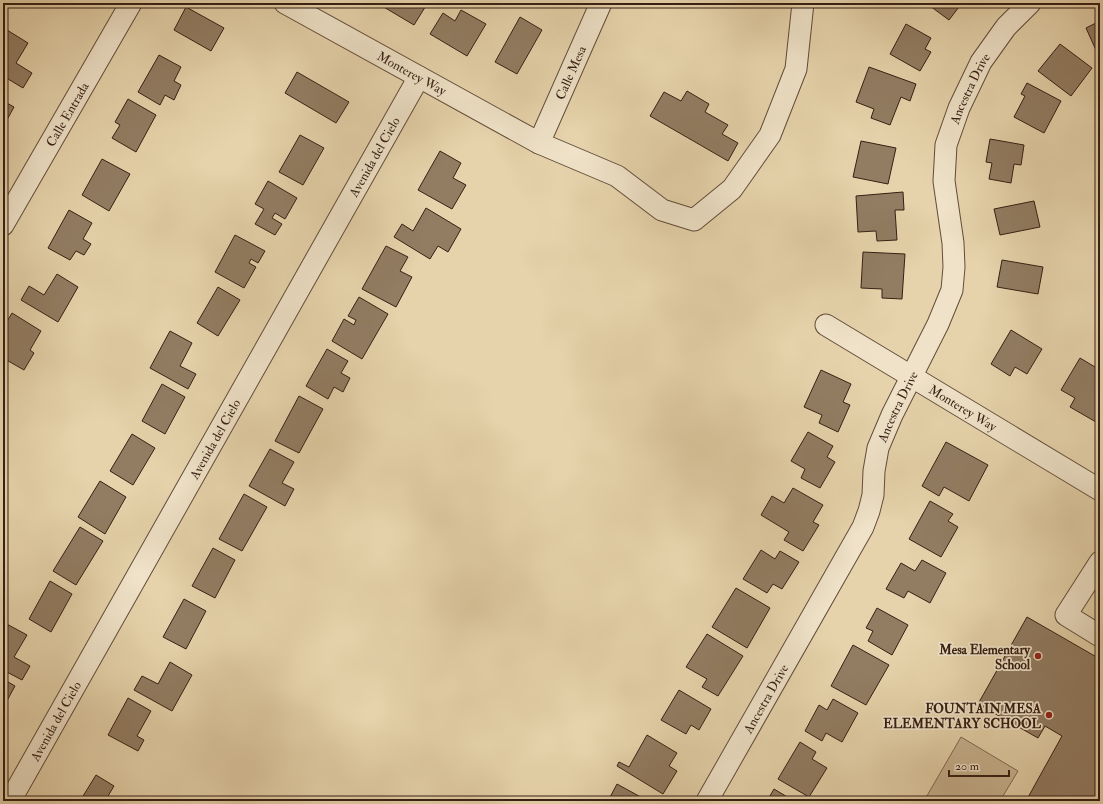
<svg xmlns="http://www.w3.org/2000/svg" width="1103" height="804" viewBox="0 0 1103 804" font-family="'IM FELL Double Pica',serif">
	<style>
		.green { fill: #c8b491; stroke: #7f6a52 }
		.building { fill: #927d63; stroke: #361f14 }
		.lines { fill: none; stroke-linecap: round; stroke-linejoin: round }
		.minor-casing { stroke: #624c3a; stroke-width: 23 }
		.minor { stroke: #efe2c8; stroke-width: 21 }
		.poi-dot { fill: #8f2418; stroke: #efe2c8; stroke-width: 1.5 }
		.labels { text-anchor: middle; stroke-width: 3.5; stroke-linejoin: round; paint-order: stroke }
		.street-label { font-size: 13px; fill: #361f14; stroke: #efe2c8 }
		.poi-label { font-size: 13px; font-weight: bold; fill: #361f14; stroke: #efe2c8; text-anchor: end }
	</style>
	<rect width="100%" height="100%" fill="#e6d3ab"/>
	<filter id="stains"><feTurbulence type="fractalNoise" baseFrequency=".005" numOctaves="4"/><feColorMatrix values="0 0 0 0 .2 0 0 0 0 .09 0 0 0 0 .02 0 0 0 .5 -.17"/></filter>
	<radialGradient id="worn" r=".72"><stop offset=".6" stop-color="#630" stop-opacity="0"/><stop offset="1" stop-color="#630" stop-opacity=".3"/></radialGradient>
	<polygon class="green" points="961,737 1018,771 1000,801 924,801"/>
	<g class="building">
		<polygon points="377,3 426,3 427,4 414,25"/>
		<polygon points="926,3 962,3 949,20"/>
		<polygon points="186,7 224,28 211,51 174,30"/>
		<polygon points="461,10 486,24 467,56 430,34 443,13 455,21"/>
		<polygon points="520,17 542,30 517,74 495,62"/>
		<polygon points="1100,21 1100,59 1086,28"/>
		<polygon points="906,24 931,38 925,49 931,52 920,71 890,54"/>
		<polygon points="7,30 28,43 16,63 32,73 23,88 3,76 3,36"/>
		<polygon points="1060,44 1092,68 1071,96 1038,71"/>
		<polygon points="159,55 181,67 174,81 181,85 174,100 165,95 160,105 138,92"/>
		<polygon points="869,67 916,84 910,101 901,97 890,125 871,118 874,109 856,102"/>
		<polygon points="297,72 349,102 336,123 285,93"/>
		<polygon points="1027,83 1061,101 1044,133 1014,117 1025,96 1021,94"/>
		<polygon points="687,91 709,104 705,112 728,125 722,134 738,143 728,161 650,116 664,92 681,101"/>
		<polygon points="128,99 156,115 136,152 112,138 120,125 115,122"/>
		<polygon points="3,101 14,107 3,127"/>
		<polygon points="300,135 324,148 303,185 279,172"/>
		<polygon points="990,139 1024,145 1021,165 1014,164 1011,183 989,179 992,163 986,162"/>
		<polygon points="861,141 896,148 888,184 853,177"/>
		<polygon points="440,151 461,163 453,178 466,185 452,209 418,190"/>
		<polygon points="102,159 130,174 109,211 82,195"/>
		<polygon points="268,181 297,198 285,219 275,213 272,218 282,224 275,235 255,224 264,209 255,204"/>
		<polygon points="903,192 904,210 895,210 897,240 877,241 876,231 858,232 856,196"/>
		<polygon points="1034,201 1040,227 1000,235 994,209"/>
		<polygon points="426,208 461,229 448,252 438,246 430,259 394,237 402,224 413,231"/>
		<polygon points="69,210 92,223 83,239 91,244 84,255 76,251 70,260 48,248"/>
		<polygon points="235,235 265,251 258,263 251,259 249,263 256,267 244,288 215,272"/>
		<polygon points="386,246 408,257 400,271 412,277 396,307 362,289"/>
		<polygon points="863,252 905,254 902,299 882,298 882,289 861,288"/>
		<polygon points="1002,260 1043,267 1038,294 997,287"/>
		<polygon points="57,274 78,287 58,322 21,300 29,286 44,295"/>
		<polygon points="218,287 240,300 218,336 197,323"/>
		<polygon points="359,297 388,314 362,359 332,341 344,319 354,325 356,320 348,316"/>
		<polygon points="12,313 41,331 30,350 34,353 24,370 3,358 3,328"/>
		<polygon points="1011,330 1042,349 1027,374 1015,367 1010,376 991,364"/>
		<polygon points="170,331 192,343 180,366 196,374 188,389 150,368"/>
		<polygon points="327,349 348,361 341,373 350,378 343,392 334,387 328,399 306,386"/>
		<polygon points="1080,358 1100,370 1100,396 1098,399 1100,401 1100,415 1096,422 1070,407 1075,398 1061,390"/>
		<polygon points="821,370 851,384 843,402 850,405 838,432 819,423 822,415 804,407"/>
		<polygon points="162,384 185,397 165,434 142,421"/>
		<polygon points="299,396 323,409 299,453 275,441"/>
		<polygon points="808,432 833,446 827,457 835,462 820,488 801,478 805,469 791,461"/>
		<polygon points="132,434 155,448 133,485 110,471"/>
		<polygon points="946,442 988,465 969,501 944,487 939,496 922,486"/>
		<polygon points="270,449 294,462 282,483 294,489 285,506 249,486"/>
		<polygon points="100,481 126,497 105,534 78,517"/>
		<polygon points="793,488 823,505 813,522 819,525 803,551 784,540 789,532 761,515 772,496 784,503"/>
		<polygon points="244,494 267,507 242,551 219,539"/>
		<polygon points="930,501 953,514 948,521 958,527 941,557 909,539"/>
		<polygon points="80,527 103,541 76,585 53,571"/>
		<polygon points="213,548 235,560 215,598 192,586"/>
		<polygon points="761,550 775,559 780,551 799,562 782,589 773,584 767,593 743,579"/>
		<polygon points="922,560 946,573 930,603 908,591 904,598 886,589 901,563 915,571"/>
		<polygon points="50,581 72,594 51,632 29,619"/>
		<polygon points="736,588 770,608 747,648 712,627"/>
		<polygon points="184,599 206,611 186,649 163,637"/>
		<polygon points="877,608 908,625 892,655 868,641 873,631 866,628"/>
		<polygon points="1027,617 1100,659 1100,675 1096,681 1100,683 1100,801 1026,801 1062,736 1045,726 1038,738 978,704"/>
		<polygon points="3,622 27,635 14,657 30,666 22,680 3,670"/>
		<polygon points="707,634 743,656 718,696 702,687 707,679 686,667"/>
		<polygon points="853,645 889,665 866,705 831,686"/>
		<polygon points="170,662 192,675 172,711 134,690 142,676 158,684"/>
		<polygon points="3,679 15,686 3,708"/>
		<polygon points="679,690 711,709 699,730 691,725 686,734 661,720"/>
		<polygon points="128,698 151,711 137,736 144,740 138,751 108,735"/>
		<polygon points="833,699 858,713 842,742 826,733 822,741 805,731 819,705 827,710"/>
		<polygon points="647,735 677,753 669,766 677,771 663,794 617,766 619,762 629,767"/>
		<polygon points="800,742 816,752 812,759 827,768 809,797 778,779"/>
		<polygon points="96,775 114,786 105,801 80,801"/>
		<polygon points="617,784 648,801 608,801"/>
		<polygon points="774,789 794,801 767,801"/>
	</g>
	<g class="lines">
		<defs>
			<g id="minor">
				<path id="s1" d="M285,3L539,143L617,176L662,210L694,220L732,189L770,135L796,69L803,3"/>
				<path id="s2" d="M539,143L601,3"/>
				<path id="s3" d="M3,225L131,3"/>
				<path id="s4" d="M826,325L1100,490"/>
				<polyline points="1100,562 1066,615 1100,636"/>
				<path id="s5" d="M10,801L419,77"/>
				<path id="s6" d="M707,801L863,527L869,511L873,495L874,471L878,448L892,415L938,324L952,290L954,267L953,243L944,181L946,145L959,108L981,62L1006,27L1030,3"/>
			</g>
		</defs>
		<use href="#minor" class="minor-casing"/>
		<use href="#minor" class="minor"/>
	</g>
	<g class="poi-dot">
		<circle cx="1038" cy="656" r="4"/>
		<circle cx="1049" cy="715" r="4"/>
	</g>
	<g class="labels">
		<g class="street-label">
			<text dy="5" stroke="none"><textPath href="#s1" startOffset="145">Monterey Way</textPath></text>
			<text dy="5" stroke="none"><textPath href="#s2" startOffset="77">Calle Mesa</textPath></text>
			<text dy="5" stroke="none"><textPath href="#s6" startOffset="778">Ancestra Drive</textPath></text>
			<text dy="5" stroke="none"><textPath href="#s3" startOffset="128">Calle Entrada</textPath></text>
			<text dy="5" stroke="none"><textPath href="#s5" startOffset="740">Avenida del Cielo</textPath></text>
			<text dy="5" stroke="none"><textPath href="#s6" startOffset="442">Ancestra Drive</textPath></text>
			<text dy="5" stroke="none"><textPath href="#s4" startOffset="160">Monterey Way</textPath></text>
			<text dy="5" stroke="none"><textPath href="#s5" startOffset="416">Avenida del Cielo</textPath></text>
			<text dy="5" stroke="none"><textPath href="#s6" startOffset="118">Ancestra Drive</textPath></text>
			<text dy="5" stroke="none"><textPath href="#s5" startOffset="92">Avenida del Cielo</textPath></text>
		</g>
		<g class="poi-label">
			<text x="1030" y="654">Mesa Elementary<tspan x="1030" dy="15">School</tspan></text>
			<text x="1041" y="713">FOUNTAIN MESA<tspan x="1041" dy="15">ELEMENTARY SCHOOL</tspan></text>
		</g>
	</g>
	<rect width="1103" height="804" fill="none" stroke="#e6d3ab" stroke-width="16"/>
	<rect x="4" y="4" width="1095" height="796" fill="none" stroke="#361f14" stroke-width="2"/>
	<rect x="8" y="8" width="1087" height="788" fill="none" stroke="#361f14"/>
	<path d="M949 770v6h60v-6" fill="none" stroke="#361f14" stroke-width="2"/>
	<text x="955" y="770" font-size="12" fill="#361f14" stroke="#efe2c8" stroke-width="3" paint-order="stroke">20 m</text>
	<rect width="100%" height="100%" filter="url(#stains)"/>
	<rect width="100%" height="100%" fill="url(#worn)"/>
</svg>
